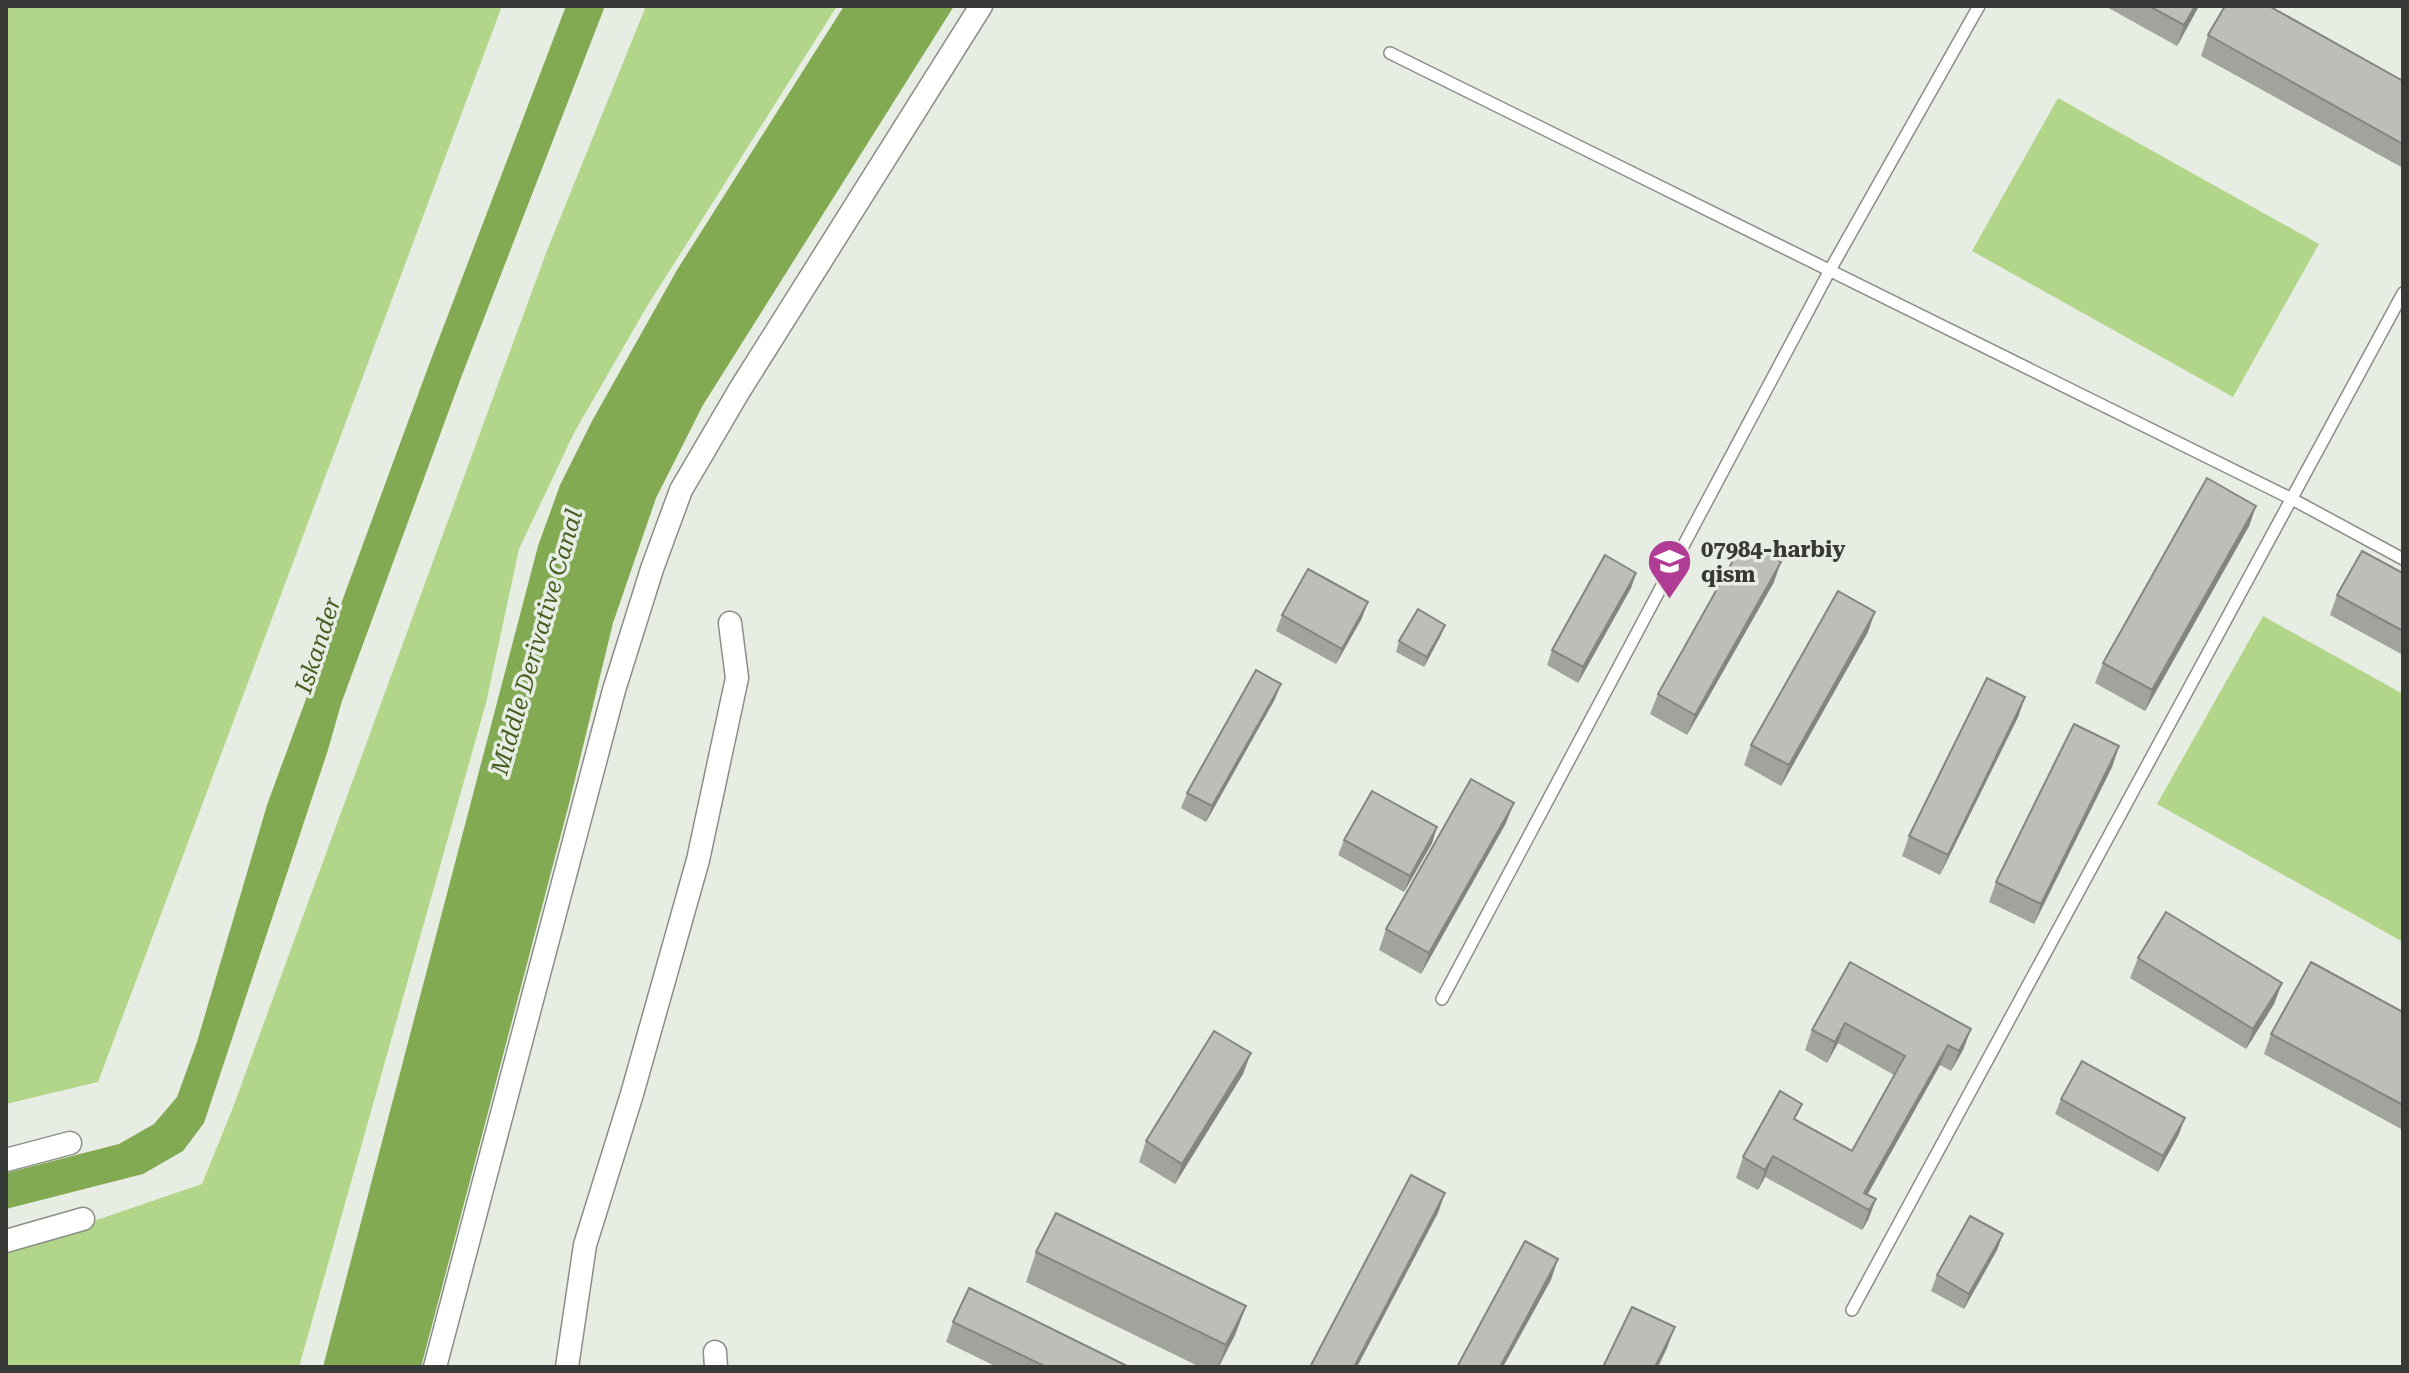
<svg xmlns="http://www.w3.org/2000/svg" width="2409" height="1373" viewBox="0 0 2409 1373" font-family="'Roboto Serif',serif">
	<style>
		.green { fill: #b1d689 }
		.water { fill: #82aa52 }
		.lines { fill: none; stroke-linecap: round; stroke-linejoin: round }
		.service-casing { stroke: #8a8e87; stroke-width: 14 }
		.minor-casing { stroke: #8a8e87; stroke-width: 25 }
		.service { stroke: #fff; stroke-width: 11 }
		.minor { stroke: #fff; stroke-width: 22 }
		.wall { fill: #a1a49d }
		.shaded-wall { fill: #838680 }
		.building { fill: #bbbfb7; stroke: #838680; stroke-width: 2 }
		.labels { text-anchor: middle; stroke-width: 7; stroke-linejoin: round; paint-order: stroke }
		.poi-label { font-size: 22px; font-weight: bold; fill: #373936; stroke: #e8ede4; text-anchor: start }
		.water-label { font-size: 24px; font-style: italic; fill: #445e21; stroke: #e8ede4 }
	</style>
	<rect width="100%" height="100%" fill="#e8ede4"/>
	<g class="green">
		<polygon points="6,6 502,6 98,1082 6,1104"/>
		<polygon points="646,6 837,6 646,308 574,433 519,549 486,703 299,1367 6,1367 6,1251 202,1184 232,1110 546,253"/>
		<polygon points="2058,98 2319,244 2233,397 1972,251"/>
		<polygon points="2263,616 2403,694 2403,942 2157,804"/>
	</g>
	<g class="water">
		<polygon points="566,6 605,6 462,375 341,704 328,750 204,1123 183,1151 143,1174 6,1209 6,1173 119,1144 154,1124 177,1097 197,1042 267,805 430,362"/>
		<polygon points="844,6 954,6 703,405 656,498 613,623 569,804 421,1367 323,1367 538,546 560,485 592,421 677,270"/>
	</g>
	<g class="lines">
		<defs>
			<g id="service">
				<polyline points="1390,53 2292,499 2403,559"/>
				<polyline points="1442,999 1830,270 1979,6"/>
				<polyline points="1852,1310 2403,293"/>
			</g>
			<g id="minor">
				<polyline points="6,1160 70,1143"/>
				<polyline points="6,1241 83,1219"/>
				<polyline points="715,1352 716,1367"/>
				<polyline points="435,1367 614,690 652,569 681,490 739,391 981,6"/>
				<polyline points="567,1367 585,1245 632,1094 698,860 737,678 730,623"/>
			</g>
		</defs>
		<use href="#service" class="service-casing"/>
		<use href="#minor" class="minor-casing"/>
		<use href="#service" class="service"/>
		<use href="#minor" class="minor"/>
	</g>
	<g class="wall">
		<polygon points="2105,6 2199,6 2177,46"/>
		<polygon points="2208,35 2403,81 2403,168 2201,56"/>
		<polygon points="2256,506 2249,526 2145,711 2095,683 2103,663"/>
		<polygon points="1636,573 1631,588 1578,683 1547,665 1552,650"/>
		<polygon points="2403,573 2403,655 2330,615 2337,595"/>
		<polygon points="1774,582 1687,735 1650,714 1658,694"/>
		<polygon points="1282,615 1362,618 1336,664 1276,631"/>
		<polygon points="1445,625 1441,635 1424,667 1396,652 1399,641"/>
		<polygon points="1868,632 1781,786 1744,765 1751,745"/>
		<polygon points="2025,697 2018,717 1940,875 1902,856 1909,836"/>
		<polygon points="1275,699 1206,822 1181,808 1187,793"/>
		<polygon points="2119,746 2112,767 2034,924 1989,902 1996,882"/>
		<polygon points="1506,823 1421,974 1379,950 1386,929"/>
		<polygon points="1437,827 1432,843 1404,892 1338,855 1344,840"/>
		<polygon points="2138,958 2282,983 2274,1004 2246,1049 2130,978"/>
		<polygon points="1850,962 1971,1029 1963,1050 1951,1071 1940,1065 1867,1195 1876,1199 1868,1220 1862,1230 1765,1177 1758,1190 1736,1178 1743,1157 1796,1120 1852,1151 1894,1075 1838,1043 1827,1063 1805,1050 1812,1030"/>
		<polygon points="2403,1012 2403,1130 2264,1054 2271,1034"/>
		<polygon points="1243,1074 1175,1184 1139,1162 1146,1141"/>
		<polygon points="2061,1099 2179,1134 2158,1172 2055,1114"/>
		<polygon points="2003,1234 1997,1250 1964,1309 1931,1291 1937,1275"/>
		<polygon points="1036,1252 1246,1306 1235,1335 1219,1367 1200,1367 1026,1282"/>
		<polygon points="953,1322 1129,1367 997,1367 946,1342"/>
	</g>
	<g class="shaded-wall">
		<polygon points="2195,6 2199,6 2177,46 2184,25"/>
		<polygon points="2256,506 2249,526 2145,711 2152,690"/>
		<polygon points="1781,562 1774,582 1687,735 1695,715"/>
		<polygon points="1636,573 1631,588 1578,683 1583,667"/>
		<polygon points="1368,602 1362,618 1336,664 1342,649"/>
		<polygon points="1875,612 1868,632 1781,786 1789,765"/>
		<polygon points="1445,625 1441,635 1424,667 1427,657"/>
		<polygon points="1281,684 1275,699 1206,822 1212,806"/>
		<polygon points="2025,697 2018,717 1940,875 1948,855"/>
		<polygon points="2119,746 2112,767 2034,924 2041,904"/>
		<polygon points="1514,803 1506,823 1421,974 1429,953"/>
		<polygon points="1437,827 1432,843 1404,892 1410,876"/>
		<polygon points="2282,983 2274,1004 2246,1049 2253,1029"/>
		<polygon points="1845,1023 1838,1043 1827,1063 1835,1042"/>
		<polygon points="1971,1029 1963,1050 1951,1071 1959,1051"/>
		<polygon points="1948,1045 1940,1065 1861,1206 1864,1193"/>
		<polygon points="1251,1053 1243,1074 1175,1184 1182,1164"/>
		<polygon points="2185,1118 2179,1134 2158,1172 2163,1156"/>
		<polygon points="1773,1156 1765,1177 1758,1190 1765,1170"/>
		<polygon points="1445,1193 1438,1213 1357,1367 1354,1367"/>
		<polygon points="1876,1199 1868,1220 1862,1230 1869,1210"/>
		<polygon points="2003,1234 1997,1250 1964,1309 1969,1294"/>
		<polygon points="1558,1259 1551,1280 1503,1367 1500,1367"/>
		<polygon points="1246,1306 1235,1335 1218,1367 1226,1345"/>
		<polygon points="1675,1327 1667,1348 1658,1367 1655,1367"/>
	</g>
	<g class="building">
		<polygon points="2149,6 2195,6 2184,25"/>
		<polygon points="2225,6 2269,6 2403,81 2403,144 2208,35"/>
		<polygon points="2207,478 2256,506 2152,690 2103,663"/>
		<polygon points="1744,541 1781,562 1695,715 1658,694"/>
		<polygon points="2362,551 2403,573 2403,631 2337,595"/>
		<polygon points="1605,555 1636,573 1583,667 1552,650"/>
		<polygon points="1308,569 1368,602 1342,649 1282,615"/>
		<polygon points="1838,591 1875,612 1789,765 1751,745"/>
		<polygon points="1418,609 1445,625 1427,657 1399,641"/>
		<polygon points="1256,670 1281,684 1212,806 1187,793"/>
		<polygon points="1987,678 2025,697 1948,855 1909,836"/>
		<polygon points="2074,724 2119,746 2041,904 1996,882"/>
		<polygon points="1471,779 1514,803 1429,953 1386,929"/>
		<polygon points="1372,791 1437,827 1410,876 1344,840"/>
		<polygon points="2166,912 2282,983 2253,1029 2138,958"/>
		<polygon points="1850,962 1971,1029 1959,1051 1948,1045 1864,1193 1876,1199 1869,1210 1773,1156 1765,1170 1743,1157 1780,1091 1802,1104 1794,1119 1852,1151 1905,1056 1845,1023 1835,1042 1812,1030"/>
		<polygon points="2311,962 2403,1012 2403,1105 2271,1034"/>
		<polygon points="1214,1031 1251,1053 1182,1164 1146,1141"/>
		<polygon points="2082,1061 2185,1118 2163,1156 2061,1099"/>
		<polygon points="1411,1175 1445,1193 1354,1367 1310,1367"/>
		<polygon points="1056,1213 1246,1306 1226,1345 1036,1252"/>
		<polygon points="1970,1216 2003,1234 1969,1294 1937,1275"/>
		<polygon points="1525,1241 1558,1259 1500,1367 1457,1367"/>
		<polygon points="969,1288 1129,1367 1046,1367 953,1322"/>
		<polygon points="1632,1307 1675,1327 1655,1367 1603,1367"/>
	</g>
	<defs>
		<symbol id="university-pin" viewBox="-11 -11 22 30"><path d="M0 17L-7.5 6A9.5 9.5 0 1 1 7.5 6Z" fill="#b03c96" stroke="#e8ede4"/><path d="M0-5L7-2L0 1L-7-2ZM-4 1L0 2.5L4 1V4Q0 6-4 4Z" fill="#fff"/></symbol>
	</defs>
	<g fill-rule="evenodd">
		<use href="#university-pin" x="1644" y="536" width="51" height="69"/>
	</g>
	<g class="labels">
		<g class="poi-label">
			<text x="1701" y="557">07984-harbiy<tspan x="1701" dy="25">qism</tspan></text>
		</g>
		<g class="water-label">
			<text transform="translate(537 642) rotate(-74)" y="8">Middle Derivative Canal</text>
			<text transform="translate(318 645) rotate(-72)" y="8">Iskander</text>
		</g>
	</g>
	<rect width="2409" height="1373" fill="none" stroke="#373936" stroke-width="16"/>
</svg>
